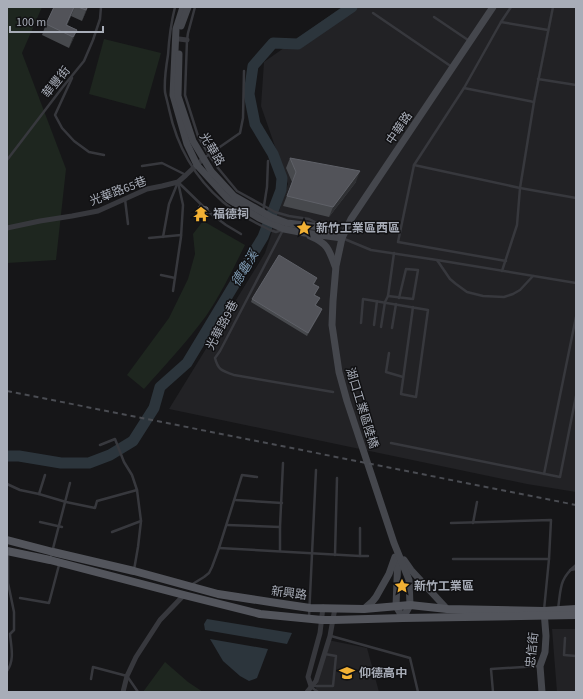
<svg xmlns="http://www.w3.org/2000/svg" width="583" height="699" viewBox="0 0 583 699" font-family="'Source Sans 3','Noto Sans TC',sans-serif">
	<style>
		.built { fill: #222225 }
		.green { fill: #1e261f }
		.water { fill: #2c353c }
		.lines { fill: none; stroke-linecap: round; stroke-linejoin: round }
		.river { stroke: #2c353c; stroke-width: 11 }
		.lane { stroke: #37383d; stroke-width: 2.5 }
		.street { stroke: #37383d; stroke-width: 5 }
		.secondary { stroke: #45474d; stroke-width: 7 }
		.primary { stroke: #53555c; stroke-width: 8 }
		.rail { stroke: #4a4c52; stroke-width: 2; stroke-dasharray: 5 4; stroke-linecap: butt }
		.wall { fill: #47494d }
		.shaded-wall { fill: #2f3033 }
		.building { fill: #525359; stroke: #5f6168 }
		.labels { text-anchor: middle; stroke-width: 3; stroke-linejoin: round; paint-order: stroke }
		.street-label { font-size: 12px; fill: #a8adb8; stroke: #111113 }
		.poi-label { font-size: 12px; font-weight: bold; fill: #a8adb8; stroke: #111113; text-anchor: start }
		.water-label { font-size: 13px; font-style: italic; fill: #7f9bb3; stroke: #111113 }
	</style>
	<rect width="100%" height="100%" fill="#161618"/>
	<g class="built">
		<polygon points="342,7 576,7 576,492 527,484 169,409 265,253 288,184 261,106 264,62"/>
		<polygon points="552,629 576,629 576,692 557,692"/>
		<polygon points="328,640 367,648 379,692 315,692"/>
	</g>
	<g class="green">
		<polygon points="7,7 42,7 22,53 66,169 56,260 7,263"/>
		<polygon points="104,39 161,53 145,109 89,94"/>
		<path d="M203,221L245,245C233,269 221,294 206,316C187,342 165,365 144,389L127,375L169,318L188,279L195,254L193,234Z"/>
		<polygon points="165,662 188,682 203,692 143,692"/>
	</g>
	<g class="water">
		<polygon points="207,619 292,633 287,644 205,630 204,624"/>
		<polygon points="210,639 268,649 257,678 249,681 240,676 223,661"/>
	</g>
	<g class="lines">
		<polyline class="river" points="7,456 19,456 61,463 89,463 110,455 133,441 154,408 160,387 187,363 263,237 281,190 282,178 273,154 255,124 249,94 253,66 273,43 298,44 352,7"/>
		<g class="lane">
			<path d="M175,7C171,23 169,39 168,55C166,67 164,80 165,92C166,97 168,104 169,109C177,147 194,177 223,202C237,214 254,222 270,230L276,232L282,230"/>
			<polyline points="195,7 188,33 187,40 185,95 198,136 209,155 218,168 237,191 275,212 289,216 309,219 321,225"/>
			<polyline points="373,13 452,67"/>
			<polyline points="434,17 468,40"/>
			<polyline points="501,22 511,7"/>
			<polyline points="72,78 55,115 62,128 74,141 89,152 104,155"/>
			<polyline points="538,79 576,85"/>
			<polyline points="464,88 534,102"/>
			<polyline points="204,158 240,133 243,118 244,71"/>
			<polyline points="7,160 62,88 84,61 93,40 100,19 101,7"/>
			<polyline points="414,165 520,188 576,198"/>
			<polyline points="142,166 162,163 186,175"/>
			<polyline points="178,182 210,213 226,225 241,234"/>
			<polyline points="125,199 128,224"/>
			<polyline points="263,212 267,187 268,161"/>
			<path d="M283,230L220,351L215,358C218,370 222,371 234,375L333,392"/>
			<polyline points="163,237 169,204 178,182"/>
			<polyline points="149,238 181,235"/>
			<polyline points="342,238 371,250 437,260 576,283"/>
			<polyline points="437,260 450,279 456,284 467,292 483,296 504,297 513,294 520,290 533,276"/>
			<polyline points="506,261 398,242 414,165 464,88 501,22 548,30"/>
			<polyline points="502,271 517,225 520,188 534,102 553,7"/>
			<polyline points="161,275 175,278"/>
			<polyline points="173,291 181,237 183,205 178,182"/>
			<polyline points="388,296 413,299 418,270 406,269 399,298"/>
			<polyline points="361,323 363,299 428,310 416,397 401,394 413,307"/>
			<polyline points="374,325 377,301"/>
			<polyline points="381,327 385,302 388,296 394,253"/>
			<polyline points="392,328 396,304"/>
			<polyline points="389,353 386,372 403,377"/>
			<polyline points="391,443 560,477 576,396"/>
			<polyline points="100,445 115,439 124,462 132,475 137,490 141,521 138,547 134,570"/>
			<polyline points="544,474 576,317"/>
			<polyline points="7,484 20,490 39,494 66,502 95,508 97,501 137,490"/>
			<polyline points="39,494 45,475"/>
			<polyline points="235,500 282,503"/>
			<polyline points="40,522 62,527"/>
			<polyline points="451,523 551,520 549,559 544,610"/>
			<polyline points="473,523 477,502"/>
			<polyline points="227,525 280,527"/>
			<polyline points="112,532 141,521"/>
			<polyline points="219,548 360,556 368,556"/>
			<polyline points="280,551 280,527 283,463"/>
			<polyline points="335,555 337,478"/>
			<polyline points="360,556 360,528"/>
			<polyline points="453,559 549,559"/>
			<polyline points="50,560 70,483"/>
			<polyline points="570,570 576,569"/>
			<polyline points="191,585 204,577 209,573 212,567 219,548 242,475 257,477"/>
			<polyline points="20,598 49,603 59,565"/>
			<path d="M558,609C561,588 559,579 576,565"/>
			<polyline points="309,617 316,470"/>
			<polyline points="331,636 410,658 418,692"/>
			<polyline points="565,638 564,655 576,656"/>
			<path d="M7,671C15,660 11,646 10,634L14,630V612L8,583V553"/>
			<polyline points="91,679 93,667 127,676 138,692"/>
			<polyline points="311,686 333,686 336,656 325,654"/>
			<polyline points="311,687 318,692"/>
			<polyline points="493,692 491,669 539,666"/>
		</g>
		<g class="street">
			<polyline points="179,39 187,40"/>
			<polyline points="7,228 40,221 72,216 98,211 147,189 162,186 178,182 186,175 204,158"/>
			<polyline points="311,686 308,677 320,633 323,607"/>
			<polyline points="123,692 127,676 136,657 160,620 184,595"/>
			<polyline points="307,692 316,681 330,636 335,608"/>
		</g>
		<g class="secondary">
			<polyline points="183,7 176,29 173,95 187,144 197,165 228,199 259,218 284,229 305,233 342,238"/>
			<polyline points="181,26 188,7"/>
			<polyline points="179,54 178,96 193,141 211,171 234,196 271,217 287,223 329,228 340,236"/>
			<path d="M310,236C327,243 329,249 335,266"/>
			<polyline points="398,556 396,606 403,618"/>
			<polyline points="404,560 411,570 447,609"/>
			<polyline points="364,609 372,602 376,597 389,574 395,557"/>
			<polyline points="403,618 410,605 409,580 394,543 347,401 339,372 332,325 333,301 336,266 342,238 351,219 493,7"/>
			<polyline points="542,692 540,666 545,652 546,636 544,611"/>
		</g>
		<g class="primary">
			<polyline points="7,540 53,552 134,571 218,594 283,604 310,608 364,609 410,605 447,609 544,611 576,609"/>
			<polyline points="7,551 50,560 184,595 260,614 322,620 333,620 403,618 576,615"/>
		</g>
		<polyline class="rail" points="7,391 576,505"/>
	</g>
	<g class="wall">
		<polygon points="54,7 88,7 82,21 71,16 67,25 77,30 69,48 42,35 46,24"/>
		<polygon points="290,158 356,182 329,217 283,206 292,182 286,168"/>
		<polygon points="199,206 208,212 206,218 196,216 197,211"/>
		<polygon points="316,281 314,284 319,287 315,295 320,298 316,305 321,312 307,336 251,302 252,299"/>
	</g>
	<g class="shaded-wall">
		<polygon points="75,7 71,16 64,33 66,25"/>
		<polygon points="87,7 88,7 82,21 86,10"/>
		<polygon points="77,30 73,40 69,48 73,37"/>
		<polygon points="360,171 356,182 329,217 333,207"/>
		<polygon points="322,309 321,312 307,336 308,333"/>
	</g>
	<g class="building">
		<polygon points="54,7 74,7 66,25 77,30 73,37 46,24"/>
		<polygon points="78,7 87,7 86,10"/>
		<polygon points="290,158 360,171 333,207 287,196 296,172"/>
		<polygon points="199,206 207,207 208,208 208,212 198,211"/>
		<polygon points="279,255 317,278 313,284 319,287 314,295 320,298 315,305 322,309 308,333 252,299"/>
	</g>
	<defs>
		<symbol id="temple-bare" viewBox="-9 -9 18 18"><path d="M0-6L5-2H3V0L6.5 2.5H4V6H1.5V3h-3V6H-4V2.5H-6.5L-3 0V-2H-5Z" fill="#f2b134" stroke="#111113" stroke-width="2.5" paint-order="stroke"/></symbol>
		<symbol id="sight-bare" viewBox="-9 -9 18 18"><path d="M0-6L1.8-2.2L6-1.7L2.9 1.2L3.7 5.4L0 3.3L-3.7 5.4L-2.9 1.2L-6-1.7L-1.8-2.2Z" fill="#f2b134" stroke="#111113" stroke-width="2.5" paint-order="stroke"/></symbol>
		<symbol id="school-bare" viewBox="-9 -9 18 18"><path d="M0-5L7-2L0 1L-7-2ZM-4 1L0 2.5L4 1V4Q0 6-4 4Z" fill="#f2b134" stroke="#111113" stroke-width="2.5" paint-order="stroke"/></symbol>
	</defs>
	<g fill-rule="evenodd">
		<use href="#temple-bare" x="190" y="203" width="22" height="22"/>
		<use href="#sight-bare" x="293" y="217" width="22" height="22"/>
		<use href="#sight-bare" x="391" y="575" width="22" height="22"/>
		<use href="#school-bare" x="336" y="662" width="22" height="22"/>
	</g>
	<g class="labels">
		<g class="street-label">
			<text transform="translate(56 82) rotate(-51)" y="4">華豐街</text>
			<text transform="translate(399 128) rotate(-56)" y="4">中華路</text>
			<text transform="translate(212 149) rotate(59)" y="4">光華路</text>
			<text transform="translate(118 191) rotate(-21)" y="4">光華路65巷</text>
			<text transform="translate(222 325) rotate(-62)" y="4">光華路9巷</text>
			<text transform="translate(362 408) rotate(73)" y="4">湖口工業區陸橋</text>
			<text transform="translate(289 593) rotate(7)" y="4">新興路</text>
			<text transform="translate(532 650) rotate(-84)" y="4">忠信街</text>
		</g>
		<g class="poi-label">
			<text x="213" y="218">福德祠</text>
			<text x="316" y="232">新竹工業區西區</text>
			<text x="414" y="590">新竹工業區</text>
			<text x="359" y="677">仰德高中</text>
		</g>
		<g class="water-label">
			<text transform="translate(244 268) rotate(-59)" y="5">德龜溪</text>
		</g>
	</g>
	<rect width="583" height="699" fill="none" stroke="#a8adb8" stroke-width="16"/>
	<path d="M10 26v6h93v-6" fill="none" stroke="#a8adb8" stroke-width="2"/>
	<text x="16" y="26" font-size="12" fill="#a8adb8" stroke="#111113" stroke-width="3" paint-order="stroke">100 m</text>
</svg>
